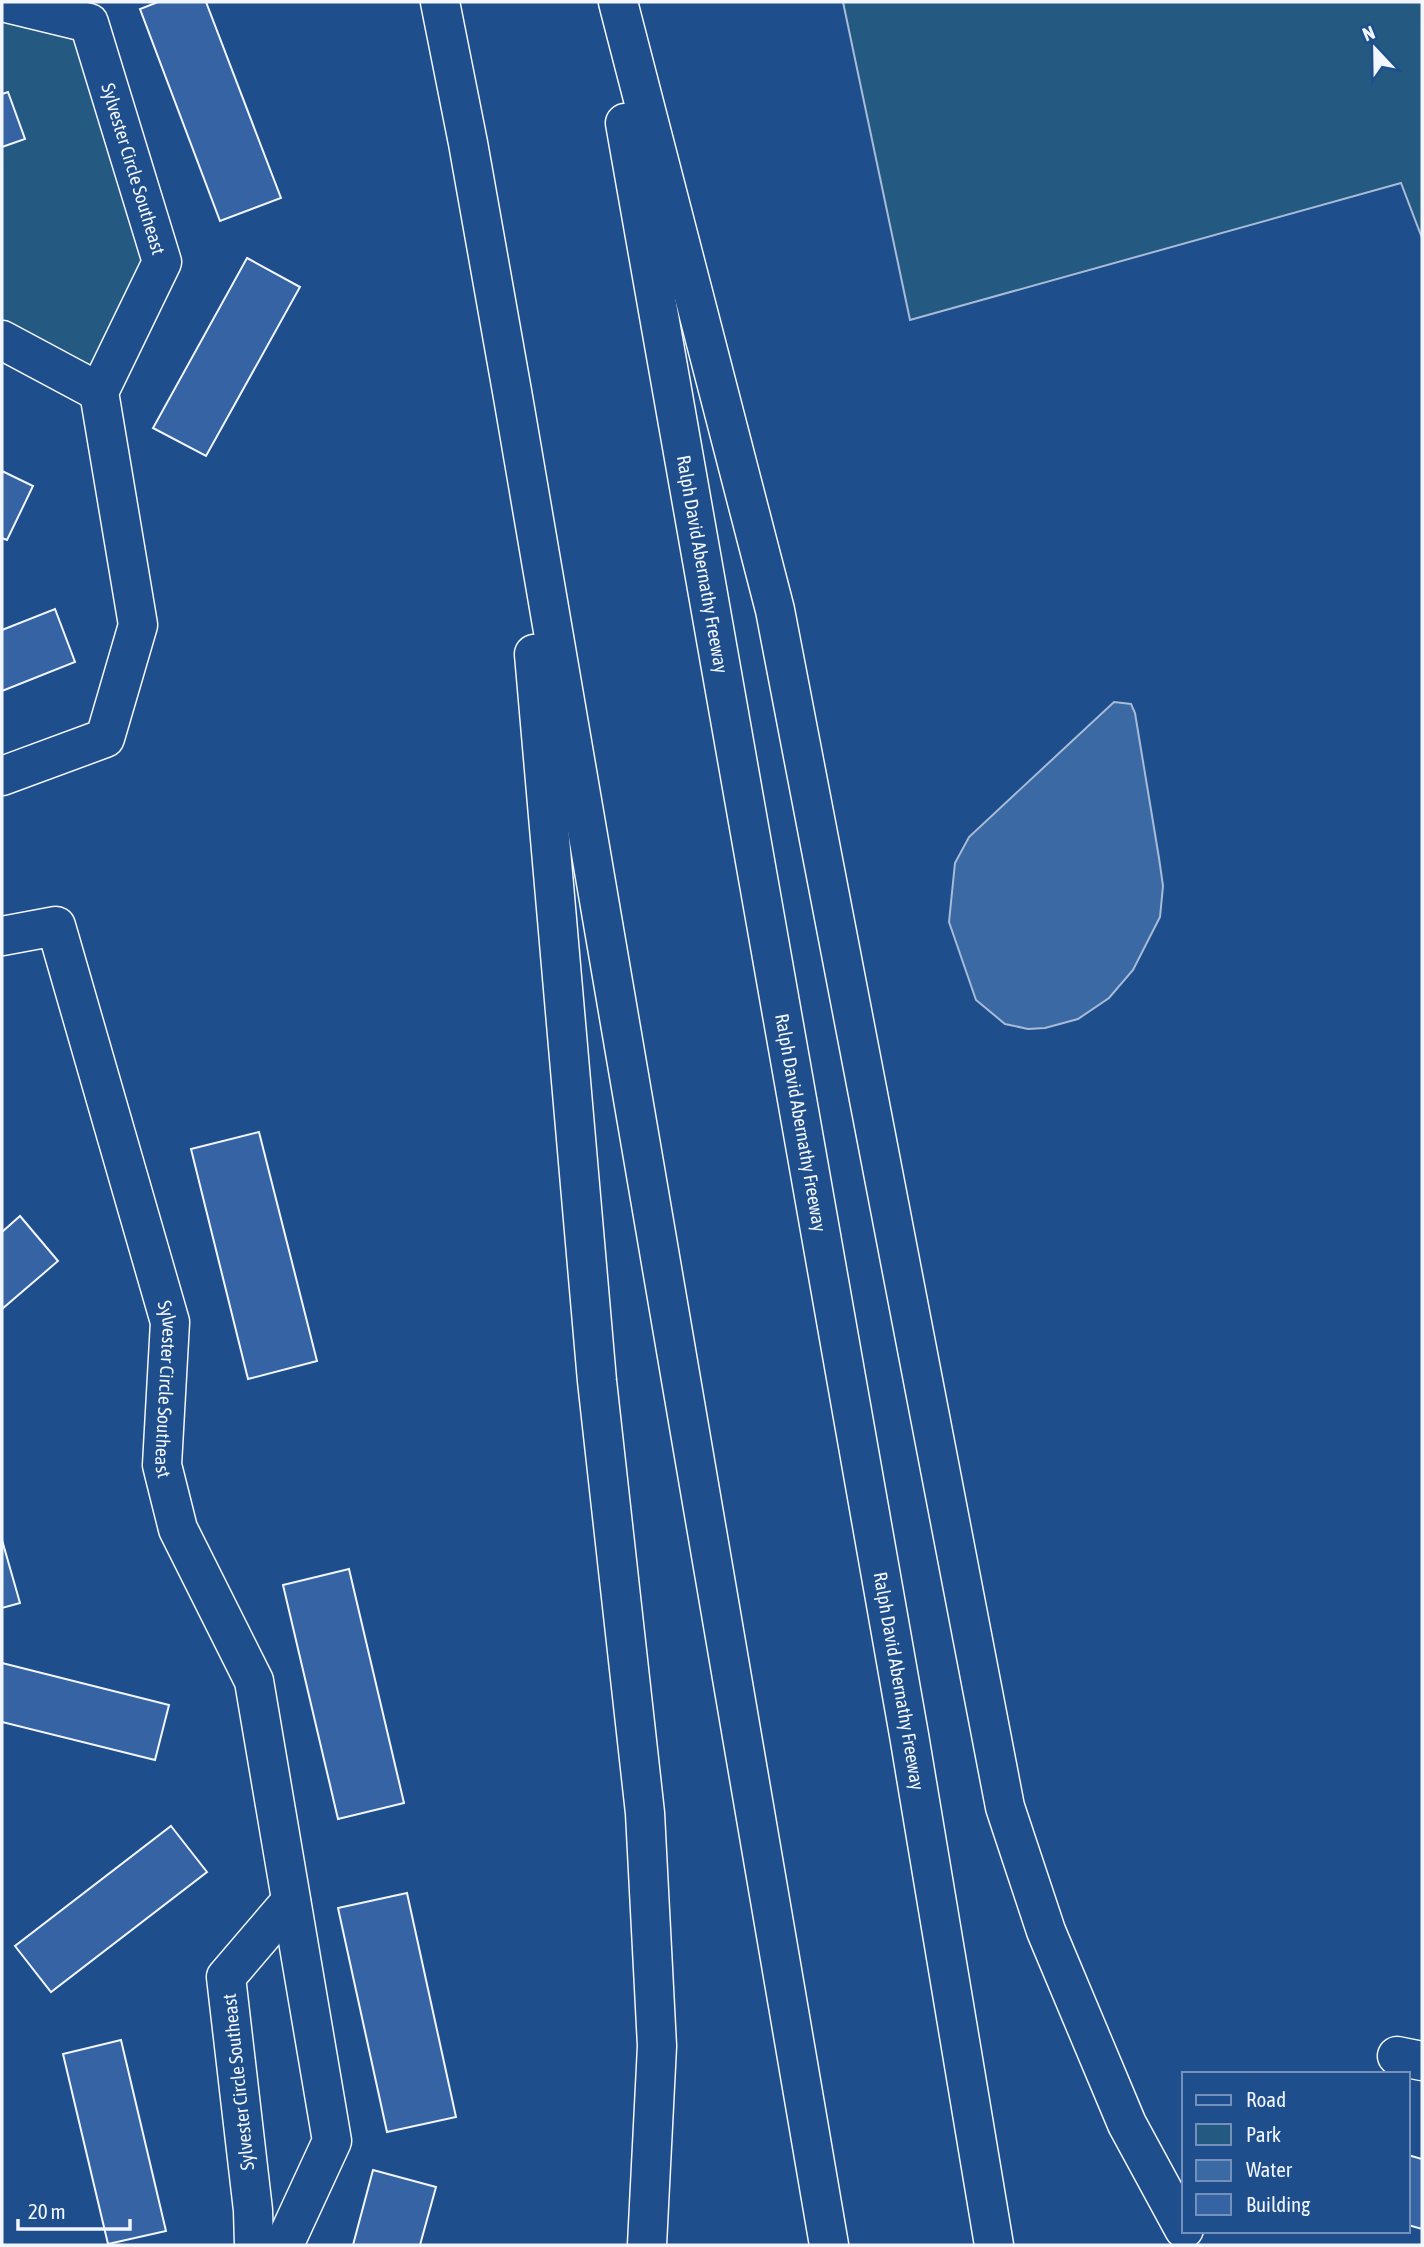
<svg xmlns="http://www.w3.org/2000/svg" width="1424" height="2247" viewBox="0 0 1424 2247" font-family="'Asap Condensed',sans-serif">
	<style>
		.green { fill: #245a82; stroke: #a8bbd7; stroke-width: 2 }
		.water { fill: #3b69a3; stroke: #a8bbd7; stroke-width: 2 }
		.building { fill: #3563a3; stroke: #f2f6ff; stroke-width: 2 }
		.lines { fill: none; stroke-linecap: round; stroke-linejoin: round }
		.minor-casing { stroke: #f2f6ff; stroke-width: 41 }
		.highway-casing { stroke: #f2f6ff; stroke-width: 41 }
		.minor { stroke: #1f4e8c; stroke-width: 38 }
		.highway { stroke: #1f4e8c; stroke-width: 38 }
		.labels { text-anchor: middle; stroke-width: 5; stroke-linejoin: round; paint-order: stroke }
		.street-label { font-size: 19px; fill: #f2f6ff; stroke: #1f4e8c }
	</style>
	<rect width="100%" height="100%" fill="#1f4e8c"/>
	<g class="green">
		<polygon points="843,2 1422,2 1422,238 1401,183 910,320"/>
		<polygon points="2,13 78,30 151,263 91,375 2,329"/>
	</g>
	<polygon class="water" points="1114,702 1131,704 1135,713 1159,858 1163,886 1160,917 1133,970 1109,998 1078,1019 1045,1028 1028,1029 1005,1024 976,1000 949,922 955,863 969,837"/>
	<g class="building">
		<polygon points="158,2 206,2 281,198 220,221 140,9"/>
		<polygon points="8,92 25,139 2,147 2,94"/>
		<polygon points="247,258 300,287 206,456 153,428"/>
		<polygon points="2,471 33,486 7,540 2,538"/>
		<polygon points="55,609 75,662 2,691 2,630"/>
		<polygon points="259,1132 317,1361 248,1379 191,1149"/>
		<polygon points="20,1216 58,1261 2,1309 2,1232"/>
		<polygon points="2,1540 20,1603 2,1608"/>
		<polygon points="349,1569 404,1803 338,1819 283,1585"/>
		<polygon points="2,1663 169,1705 155,1760 2,1722"/>
		<polygon points="171,1826 207,1872 51,1992 15,1946"/>
		<polygon points="407,1893 456,2117 387,2132 338,1908"/>
		<polygon points="121,2040 166,2231 108,2244 63,2054"/>
		<polygon points="1408,2155 1422,2159 1422,2229 1408,2225"/>
		<polygon points="373,2170 436,2187 420,2245 353,2245"/>
	</g>
	<g class="lines">
		<defs>
			<g id="minor">
				<path id="s1" d="M2,2L89,23L162,262L99,392L138,625L105,738L2,776"/>
				<polyline points="2,340 99,392"/>
				<path id="s2" d="M2,936L56,926L170,1322L162,1465L178,1529L254,1681L332,2141L284,2245"/>
				<polyline points="1397,2056 1422,2061"/>
				<polyline points="254,2245 253,2210 226,1977 291,1901"/>
			</g>
			<g id="highway">
				<polyline points="440,2 468,143 513,397 829,2245"/>
				<polyline points="618,2 775,610 1005,1807 1046,1931 1127,2124 1184,2229"/>
				<path id="s3" d="M625,123L909,1735L994,2245"/>
				<polyline points="534,654 597,1381 645,1813 657,2046 647,2245"/>
			</g>
		</defs>
		<use href="#minor" class="minor-casing"/>
		<use href="#highway" class="highway-casing"/>
		<use href="#minor" class="minor"/>
		<use href="#highway" class="highway"/>
	</g>
	<g class="labels">
		<g class="street-label">
			<text dy="7" stroke="none"><textPath href="#s1" startOffset="242">Sylvester Circle Southeast</textPath></text>
			<text dy="7" stroke="none"><textPath href="#s3" startOffset="448">Ralph David Abernathy Freeway</textPath></text>
			<text dy="7" stroke="none"><textPath href="#s3" startOffset="1015">Ralph David Abernathy Freeway</textPath></text>
			<text dy="7" stroke="none"><textPath href="#s2" startOffset="534">Sylvester Circle Southeast</textPath></text>
			<text dy="7" stroke="none"><textPath href="#s3" startOffset="1582">Ralph David Abernathy Freeway</textPath></text>
			<text transform="translate(238 2082) rotate(-96)" y="7">Sylvester Circle Southeast</text>
		</g>
	</g>
	<rect width="1424" height="2247" fill="none" stroke="#f2f6ff" stroke-width="7"/>
	<rect x="1182" y="2072" width="228" height="161" fill="#1f4e8c" stroke="#7391ba" stroke-width="2"/>
	<rect x="1196" y="2095" width="35" height="10" fill="#1f4e8c" stroke="#7391ba" stroke-width="2"/>
	<text x="1246" y="2107" font-size="21" fill="#f2f6ff">Road</text>
	<rect x="1196" y="2124" width="35" height="21" fill="#245a82" stroke="#7391ba" stroke-width="2"/>
	<text x="1246" y="2142" font-size="21" fill="#f2f6ff">Park</text>
	<rect x="1196" y="2160" width="35" height="21" fill="#3b69a3" stroke="#7391ba" stroke-width="2"/>
	<text x="1246" y="2177" font-size="21" fill="#f2f6ff">Water</text>
	<rect x="1196" y="2194" width="35" height="21" fill="#3563a3" stroke="#7391ba" stroke-width="2"/>
	<text x="1246" y="2212" font-size="21" fill="#f2f6ff">Building</text>
	<g transform="translate(1375 49) rotate(338)" stroke="#1f4e8c" stroke-width="5" paint-order="stroke">
	<path d="M0-5L12 26L0 18L-12 26Z" fill="#f2f6ff"/>
	<text y="-10" font-size="19" font-weight="bold" text-anchor="middle" fill="#f2f6ff">N</text>
	</g>
	<path d="M18 2219v10h112v-10" fill="none" stroke="#f2f6ff" stroke-width="3.5"/>
	<text x="28" y="2219" font-size="21" fill="#f2f6ff" stroke="#1f4e8c" stroke-width="5" paint-order="stroke">20 m</text>
</svg>
